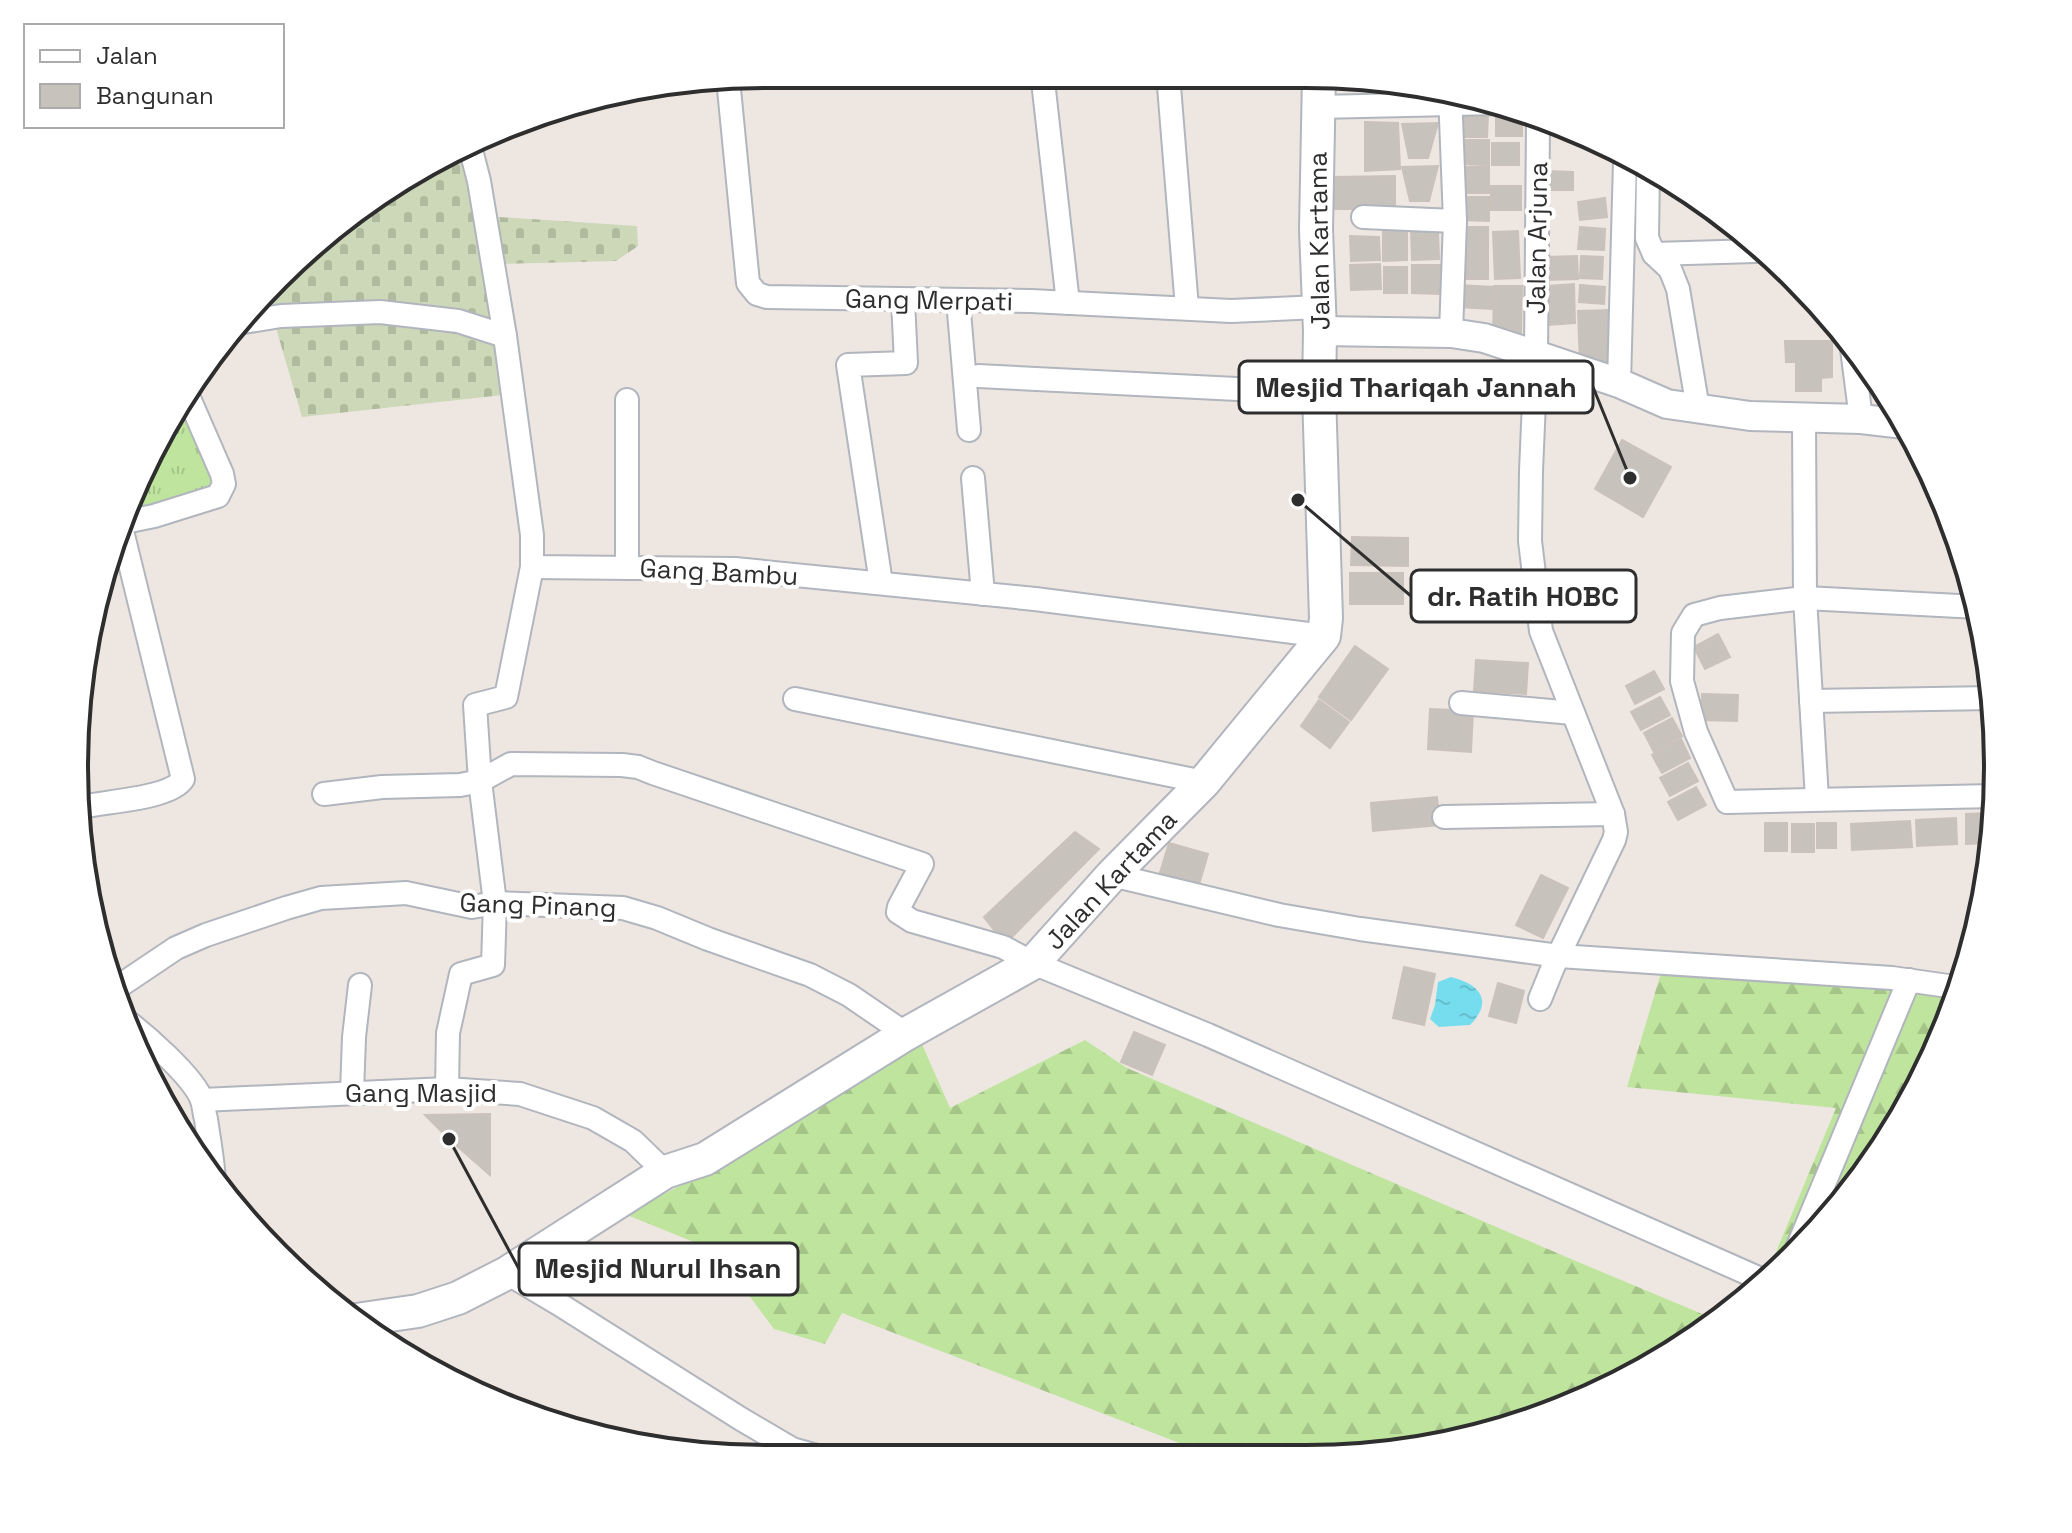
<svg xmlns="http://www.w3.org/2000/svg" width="2072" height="1533" viewBox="0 0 2072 1533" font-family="'Space Grotesk',sans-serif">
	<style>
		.grass { fill: url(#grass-tufts) }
		.forest { fill: url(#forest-firs) }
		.cemetery { fill: url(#cemetery-stones) }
		.water { fill: url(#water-ripples) }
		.building { fill: #c7c2bc; stroke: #cac2ba; stroke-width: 2 }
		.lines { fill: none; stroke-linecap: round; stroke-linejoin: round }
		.minor-casing { stroke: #b1b5bd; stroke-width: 26 }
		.tertiary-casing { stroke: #b1b5bd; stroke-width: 32 }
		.secondary-casing { stroke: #b1b5bd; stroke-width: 36 }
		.minor { stroke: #fff; stroke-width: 22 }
		.tertiary { stroke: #fff; stroke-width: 28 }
		.secondary { stroke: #fff; stroke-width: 32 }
		.labels { text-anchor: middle; stroke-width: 8; stroke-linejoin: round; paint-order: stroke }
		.street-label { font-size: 26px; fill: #2e2e2e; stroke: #fff }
		.rim { fill: none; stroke: #2e2e2e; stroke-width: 4 }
		.leader { fill: none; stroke: #2e2e2e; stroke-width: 3 }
		.callout-dot { fill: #2e2e2e; stroke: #fff; stroke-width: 3 }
		.callout { fill: #fff; stroke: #2e2e2e; stroke-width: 3 }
		.callout-label { font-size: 28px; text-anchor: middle; font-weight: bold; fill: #2e2e2e }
	</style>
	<defs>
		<pattern id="grass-tufts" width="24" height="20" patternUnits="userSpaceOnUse" patternTransform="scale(2)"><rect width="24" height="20" fill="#bee49e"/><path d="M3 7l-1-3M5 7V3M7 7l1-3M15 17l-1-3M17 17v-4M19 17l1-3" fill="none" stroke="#a4c488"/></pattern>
		<pattern id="forest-firs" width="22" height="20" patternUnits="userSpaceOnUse" patternTransform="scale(2)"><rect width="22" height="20" fill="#bee49e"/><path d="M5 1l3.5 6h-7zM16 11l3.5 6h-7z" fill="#a4c488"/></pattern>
		<pattern id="cemetery-stones" width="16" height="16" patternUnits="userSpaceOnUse" patternTransform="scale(2)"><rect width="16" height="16" fill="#ccd8b8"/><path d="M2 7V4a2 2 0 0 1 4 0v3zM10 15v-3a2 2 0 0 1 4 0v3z" fill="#b0ba9e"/></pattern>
		<pattern id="water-ripples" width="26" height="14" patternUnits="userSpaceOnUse" patternTransform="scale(2)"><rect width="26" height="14" fill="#76ddee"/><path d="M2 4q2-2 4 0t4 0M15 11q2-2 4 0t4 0" fill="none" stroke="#66becc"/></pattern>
	</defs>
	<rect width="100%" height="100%" fill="#eee7e1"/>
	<polygon class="grass" points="189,394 227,485 120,536 145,461"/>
	<g class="forest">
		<polygon points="1663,966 1888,985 1957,998 1905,1112 1826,1223 1764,1281 1836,1108 1627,1087"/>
		<polygon points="1085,1040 1127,1068 1571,1259 1719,1321 1571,1406 1396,1453 1208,1454 842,1313 825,1344 774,1329 742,1286 741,1261 627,1215 805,1115 921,1042 950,1108"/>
	</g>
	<polygon class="cemetery" points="471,150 485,216 637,226 638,246 616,261 493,264 513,394 302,417 276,328 230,333 246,310 382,190"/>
	<path class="water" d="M1451,977C1480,984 1494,1001 1470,1025L1439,1027L1430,1019L1435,1005L1438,982Z"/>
	<g class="building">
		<polygon points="1364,82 1402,87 1365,88"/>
		<polygon points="1496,112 1518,113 1522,115 1522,136 1496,136"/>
		<polygon points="1458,113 1488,114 1487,137 1457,137"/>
		<polygon points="1365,122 1398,123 1400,169 1365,171"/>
		<polygon points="1438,123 1428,158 1409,158 1402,124"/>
		<polygon points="1466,140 1489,140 1489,165 1465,164"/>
		<rect x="1492" y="143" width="27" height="22"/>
		<polygon points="1438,166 1429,201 1410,201 1402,167"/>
		<polygon points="1489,166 1489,193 1464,193 1464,167"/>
		<polygon points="1548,171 1573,172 1573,190 1548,190"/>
		<polygon points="1395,176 1395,209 1330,209 1330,177"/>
		<rect x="1491" y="186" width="30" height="24"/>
		<polygon points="1458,197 1489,197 1489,221 1458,220"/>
		<polygon points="1605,198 1607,217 1580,220 1578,202"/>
		<polygon points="1466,227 1488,227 1488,279 1467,279"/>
		<polygon points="1580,227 1605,229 1604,250 1578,249"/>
		<polygon points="1383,229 1407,229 1407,260 1383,261"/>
		<polygon points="1411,230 1438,232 1439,259 1412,260"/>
		<polygon points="1518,231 1520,278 1495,279 1493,232"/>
		<polygon points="1350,236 1379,237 1380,260 1351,261"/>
		<polygon points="1577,256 1578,279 1547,280 1546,257"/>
		<polygon points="1581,256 1603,257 1602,279 1580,278"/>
		<polygon points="1380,264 1381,289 1351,290 1350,265"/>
		<polygon points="1412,265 1441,265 1440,294 1412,293"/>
		<rect x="1384" y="267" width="23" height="26"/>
		<polygon points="1574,284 1575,323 1548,325 1547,286"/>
		<polygon points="1458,285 1494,287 1492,309 1457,307"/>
		<polygon points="1580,285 1605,287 1604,304 1579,302"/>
		<polygon points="1494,286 1522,286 1521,338 1493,337"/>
		<polygon points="1611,310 1612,363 1580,365 1578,311"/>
		<polygon points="1785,341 1832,341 1832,377 1821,378 1821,391 1796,391 1796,362 1786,362"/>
		<polygon points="1882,388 1896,411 1888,411 1888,399 1882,399"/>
		<polygon points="1622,440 1671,467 1643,517 1595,489"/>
		<polygon points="1352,537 1408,538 1408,566 1351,565"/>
		<rect x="1350" y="573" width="53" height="31"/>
		<polygon points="1718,634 1730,657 1705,669 1694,647"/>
		<polygon points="1355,646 1388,669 1351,720 1319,697"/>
		<polygon points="1476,660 1528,663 1526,694 1474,691"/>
		<polygon points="1654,671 1664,689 1635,704 1626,686"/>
		<polygon points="1702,694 1738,695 1737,721 1701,720"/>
		<polygon points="1660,697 1670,715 1641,730 1631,712"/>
		<polygon points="1319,700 1349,722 1330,748 1301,726"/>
		<polygon points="1430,709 1473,711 1471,752 1428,749"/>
		<polygon points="1672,718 1682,736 1654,752 1644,733"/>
		<polygon points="1681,739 1690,758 1662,773 1652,755"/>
		<polygon points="1688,763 1698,781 1670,796 1660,778"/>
		<polygon points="1696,787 1706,805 1678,820 1668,802"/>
		<polygon points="1437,797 1440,825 1373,831 1371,803"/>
		<polygon points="1988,813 1988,843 1966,844 1966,814"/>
		<polygon points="1956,818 1957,844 1917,846 1916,820"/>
		<polygon points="1910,821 1912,847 1852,850 1851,824"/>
		<rect x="1765" y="823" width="22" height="28"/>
		<rect x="1817" y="823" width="19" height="25"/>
		<rect x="1792" y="824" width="22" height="28"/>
		<polygon points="1075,832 1099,849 1005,944 984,917"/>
		<polygon points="1169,843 1208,854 1198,888 1159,876"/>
		<polygon points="1541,875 1568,888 1543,938 1516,925"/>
		<polygon points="1404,967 1435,974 1424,1025 1393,1018"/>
		<polygon points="1498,983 1524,991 1516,1023 1489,1016"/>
		<polygon points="1134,1032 1165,1045 1152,1075 1121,1062"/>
		<polygon points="490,1114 490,1175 449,1139 425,1115"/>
	</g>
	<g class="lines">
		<defs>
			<g id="minor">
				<polyline points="1168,74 1187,308"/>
				<polyline points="728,79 748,283 757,294 767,297 1031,301 1231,311 1319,307"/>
				<polyline points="1044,90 1068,303"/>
				<polyline points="1450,93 1455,221 1451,333"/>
				<polyline points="1318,107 1497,103"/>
				<polyline points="1538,122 1536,355 1531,471 1530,541 1541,631 1613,814 1616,832 1614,840 1553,967 1540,999"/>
				<polyline points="471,150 479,181 505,336 532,535 532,567 735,569 1035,599 1324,636"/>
				<polyline points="1648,171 1647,238 1654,254 1670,269 1678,289 1698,409"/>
				<polyline points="1363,217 1455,221"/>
				<polyline points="1654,254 1755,251"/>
				<polyline points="958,300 969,430"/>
				<polyline points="237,323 281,316 380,312 458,321 505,336"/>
				<polyline points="1851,341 1861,419"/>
				<polyline points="978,376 1319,393"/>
				<polyline points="1619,383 1625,161"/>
				<polyline points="627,400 627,568"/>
				<polyline points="1804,419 1805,598 1817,799"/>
				<polyline points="973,478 983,594"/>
				<polyline points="125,522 154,516 218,496 224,484 222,474 188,396"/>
				<polyline points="881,583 848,365 906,363 903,300"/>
				<polyline points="1978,607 1805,598 1720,608 1694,615 1683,633 1682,681 1696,732 1727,802 1994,796"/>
				<polyline points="795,699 1204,782"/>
				<polyline points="1811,701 1993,698"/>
				<polyline points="1461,703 1573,713"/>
				<polyline points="324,794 382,787 460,785 480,781 511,764 622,765 638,767 653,773 922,864 899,907 898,912 912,921 1003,947 1033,963 1208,1035 1765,1281"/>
				<path d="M81,807C106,801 170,799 183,779L122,531"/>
				<polyline points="1444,817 1613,814"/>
				<polyline points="1112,875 1279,915 1360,929 1559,956 1892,978 1962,988"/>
				<polyline points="115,989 176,948 206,935 286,908 321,898 406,893 472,907 495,903 623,908 657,918 708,939 810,975 849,995 906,1034"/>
				<path d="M123,1018C144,1034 193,1076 202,1100C204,1106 204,1113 206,1119C209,1140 213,1161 214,1182"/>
				<polyline points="447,1089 448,1033 461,974 493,965 495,903 480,781 475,705 506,697 532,567"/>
				<polyline points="352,1093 354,1037 360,985"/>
				<polyline points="202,1100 447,1089 520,1094 593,1118 633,1141 665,1172"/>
				<polyline points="1796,1251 1909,980"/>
				<polyline points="507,1273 559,1304 741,1419 792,1449 821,1457"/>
			</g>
			<polyline id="tertiary" points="1320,331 1451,333 1484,338 1536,355 1619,383 1667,404 1750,416 1861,419 1904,424"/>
			<polyline id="secondary" points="356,1320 418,1311 458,1298 507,1273 665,1172 705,1159 906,1034 1033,963 1112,875 1204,782 1324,636 1326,618 1319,393 1320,331 1316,230 1319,76"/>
		</defs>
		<use href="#minor" class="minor-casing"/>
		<use href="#tertiary" class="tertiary-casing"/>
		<use href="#secondary" class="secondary-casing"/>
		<use href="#minor" class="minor"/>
		<use href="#tertiary" class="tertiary"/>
		<use href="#secondary" class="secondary"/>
	</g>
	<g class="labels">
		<g class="street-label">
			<text transform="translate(1537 238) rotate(-89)" y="9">Jalan Arjuna</text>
			<text transform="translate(1319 241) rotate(-91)" y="9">Jalan Kartama</text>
			<text transform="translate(929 300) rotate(1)" y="9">Gang Merpati</text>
			<text transform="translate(719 572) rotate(3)" y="9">Gang Bambu</text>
			<text transform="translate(1111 880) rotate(-47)" y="9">Jalan Kartama</text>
			<text transform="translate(538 905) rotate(2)" y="9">Gang Pinang</text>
			<text x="421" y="1102">Gang Masjid</text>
		</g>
	</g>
	<path d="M0 0H2072V1533H0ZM766 88H1306A678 678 0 0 1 1984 766V767A678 678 0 0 1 1306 1445H766A678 678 0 0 1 88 767V766A678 678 0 0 1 766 88Z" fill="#fff" fill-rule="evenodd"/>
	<path class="rim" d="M766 88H1306A678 678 0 0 1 1984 766V767A678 678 0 0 1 1306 1445H766A678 678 0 0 1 88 767V766A678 678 0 0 1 766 88Z"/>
	<path class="leader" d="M1630 478L1593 387M1298 500L1411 596M449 1139L519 1269"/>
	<g class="callout-dot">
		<circle cx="1630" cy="478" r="8"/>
		<circle cx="1298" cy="500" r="8"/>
		<circle cx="449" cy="1139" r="8"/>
	</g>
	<g class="callout">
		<rect x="1239" y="361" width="354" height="52" rx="8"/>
		<rect x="1411" y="570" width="225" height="52" rx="8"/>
		<rect x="519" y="1243" width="279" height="52" rx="8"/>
	</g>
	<g class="callout-label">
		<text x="1416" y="397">Mesjid Thariqah Jannah</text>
		<text x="1523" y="606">dr. Ratih HOBC</text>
		<text x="658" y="1278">Mesjid Nurul Ihsan</text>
	</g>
	<rect x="24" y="24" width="260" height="104" fill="#ffffff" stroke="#ababab" stroke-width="2"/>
	<rect x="40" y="50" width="40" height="12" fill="#ffffff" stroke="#ababab" stroke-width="2"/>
	<text x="96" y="64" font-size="24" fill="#2e2e2e">Jalan</text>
	<rect x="40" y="84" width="40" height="24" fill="#c7c2bc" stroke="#ababab" stroke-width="2"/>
	<text x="96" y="104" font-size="24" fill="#2e2e2e">Bangunan</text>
</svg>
